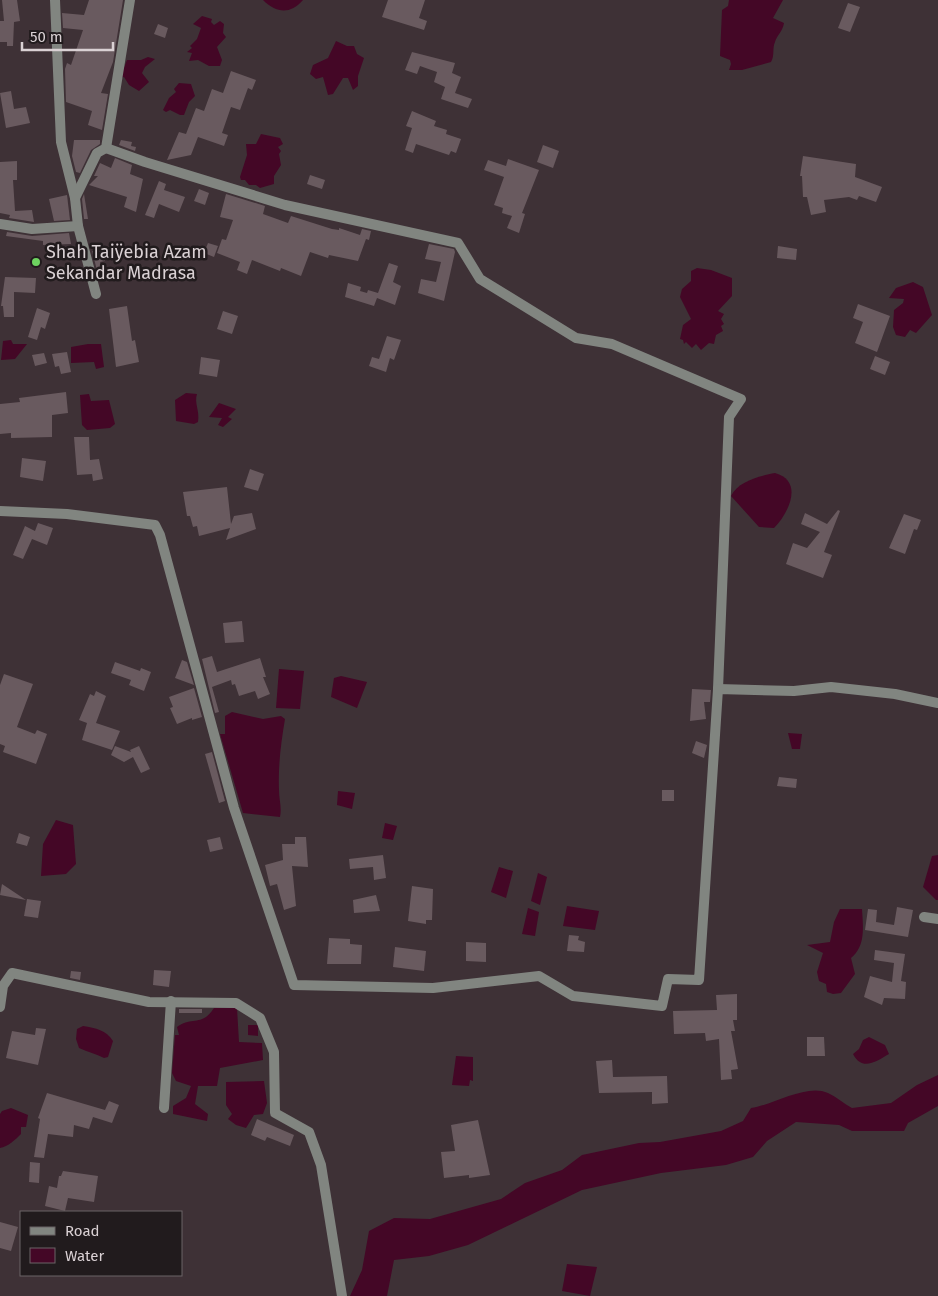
<svg xmlns="http://www.w3.org/2000/svg" width="938" height="1296" viewBox="0 0 938 1296" font-family="'Fira Sans',sans-serif">
	<style>
		.water { fill: #440726 }
		.building { fill: #695a5f }
		.lines { fill: none; stroke-linecap: round; stroke-linejoin: round }
		.street { stroke: #818580; stroke-width: 10 }
		.poi-dot { fill: #6ed360; stroke: #211b1d; stroke-width: 2 }
		.labels { text-anchor: middle; stroke-width: 5; stroke-linejoin: round; paint-order: stroke }
		.poi-label { font-size: 18px; fill: #dad1d4; stroke: #211b1d; text-anchor: start }
	</style>
	<rect width="100%" height="100%" fill="#3e3136"/>
	<g class="water">
		<path d="M263,0H303C290,15 276,13 263,0Z"/>
		<path d="M729,0H783L773,18L784,23C783,31 777,35 775,42C772,49 775,55 771,62L742,70H729L731,64L730,60L720,56L722,10L728,6Z"/>
		<polygon points="202,16 212,19 211,22 214,25 220,21 224,24 223,33 226,37 217,47 222,60 220,66 209,66 198,60 189,61 192,53 187,52 192,48 190,46 197,39 201,28 193,24"/>
		<polygon points="336,41 347,46 354,46 357,54 364,58 358,76 358,86 353,90 348,78 343,78 333,94 328,95 323,77 316,79 310,74 313,65 328,58"/>
		<polygon points="148,57 155,59 145,67 142,73 149,82 139,91 129,85 124,77 120,78 127,60 141,60"/>
		<polygon points="179,83 191,84 195,96 189,102 184,115 180,115 170,110 166,112 163,110 169,98 176,92 174,89"/>
		<polygon points="261,134 280,138 283,144 278,147 281,151 279,154 281,165 274,176 274,184 260,188 256,185 249,185 245,180 241,180 240,177 247,155 246,144 256,144"/>
		<polygon points="697,268 711,270 732,278 732,296 718,311 724,314 721,319 724,324 721,326 723,331 716,335 714,344 709,343 701,350 696,344 692,348 686,342 684,344 683,340 680,339 683,325 691,319 680,297 682,289 691,281 691,271"/>
		<polygon points="913,282 923,287 932,315 916,333 910,330 905,337 896,335 893,327 894,310 903,303 904,299 889,298 896,288"/>
		<polygon points="11,340 13,344 27,344 15,359 1,360 3,341"/>
		<polygon points="88,344 101,344 104,367 96,369 94,362 71,363 71,347"/>
		<path d="M186,393L197,394C194,403 200,411 198,422L194,424L176,421L175,400Z"/>
		<polygon points="89,394 91,401 109,400 115,424 110,428 87,430 82,425 80,395"/>
		<polygon points="219,403 236,409 228,417 232,419 223,427 218,425 222,418 209,417"/>
		<path d="M775,473C804,481 789,513 774,528L759,527L731,496C738,481 760,476 775,473Z"/>
		<polygon points="279,669 304,671 300,709 276,708"/>
		<polygon points="341,676 367,682 357,708 331,697 334,678"/>
		<path d="M232,712L263,719L281,716L285,719C281,743 278,766 279,790C279,800 282,807 280,817L243,813L220,734H225V716Z"/>
		<polygon points="788,733 802,734 800,749 792,749"/>
		<polygon points="338,791 355,793 352,809 337,805"/>
		<polygon points="56,820 73,825 76,864 66,874 41,876 43,844"/>
		<polygon points="385,823 397,826 393,840 382,838"/>
		<polygon points="938,855 938,900 936,900 923,887 932,856"/>
		<polygon points="499,867 513,871 506,898 491,892"/>
		<polygon points="538,873 547,877 540,905 531,901"/>
		<polygon points="567,906 599,911 595,930 563,926"/>
		<polygon points="528,908 539,912 535,936 522,934"/>
		<path d="M840,909H862C863,927 866,946 851,958L855,974L841,993L833,994L827,992L826,984L819,981L817,972L823,953L807,945L830,942L834,922Z"/>
		<path d="M214,1008H237L239,1042L262,1043L263,1060L220,1068L217,1086H198L195,1104L208,1114L207,1121L173,1114V1106L186,1098L191,1086L176,1081L172,1073L175,1035H179L177,1027C192,1016 202,1027 214,1008Z"/>
		<polygon points="248,1025 258,1025 258,1036 248,1035"/>
		<path d="M83,1026C96,1028 106,1030 113,1041L108,1057L104,1058C96,1054 88,1052 79,1048L76,1039L77,1029Z"/>
		<path d="M869,1037L885,1045L889,1054C877,1061 862,1072 853,1054L859,1049L863,1040Z"/>
		<polygon points="456,1056 473,1057 473,1081 470,1080 469,1086 452,1085"/>
		<path d="M938,1075V1106L908,1123L904,1131H852L839,1125L796,1122L767,1141L753,1157L726,1165L661,1173L582,1190L468,1245L429,1256L394,1260L387,1296H350L362,1270L369,1231L394,1218L430,1219L501,1199L525,1183L562,1170L582,1155L639,1143L660,1142L721,1131L743,1121L751,1108C773,1105 807,1083 828,1093C837,1097 844,1104 852,1108L891,1103L917,1085Z"/>
		<polygon points="264,1081 267,1103 263,1114 254,1115 246,1128 236,1125 228,1119 232,1114 226,1105 226,1082"/>
		<path d="M11,1108L28,1115L26,1127H21V1134C16,1139 8,1147 0,1148V1114L2,1111Z"/>
		<polygon points="567,1264 597,1267 590,1296 562,1291"/>
	</g>
	<g class="building">
		<polygon points="2,0 17,0 20,21 14,22 13,46 7,46 7,42 0,42 0,21 4,21"/>
		<polygon points="89,0 123,0 113,62 101,93 108,94 102,130 88,125 92,111 66,102 65,69 67,63 71,65 83,30 63,28 62,13 84,15"/>
		<polygon points="388,0 425,0 419,18 427,21 424,30 382,17"/>
		<polygon points="848,3 860,7 850,32 838,28"/>
		<polygon points="158,24 168,28 165,38 154,34"/>
		<polygon points="412,52 455,63 452,73 461,77 455,93 472,99 468,108 441,99 445,87 434,82 437,72 420,66 417,74 405,70"/>
		<polygon points="231,71 256,80 252,90 248,88 240,110 231,107 222,133 228,135 224,146 198,137 191,155 167,160 179,132 186,134 196,108 204,111 212,89 223,93"/>
		<polygon points="11,91 14,109 26,107 30,123 6,128 0,93"/>
		<polygon points="412,111 436,121 434,126 447,130 446,134 461,139 456,153 451,151 449,155 416,144 413,153 405,150 412,128 406,126"/>
		<polygon points="74,140 100,140 100,144 91,150 80,173 76,172 72,156"/>
		<polygon points="121,140 132,142 131,146 136,147 135,151 119,145"/>
		<polygon points="543,145 559,151 553,168 537,162"/>
		<polygon points="803,156 856,164 855,177 882,187 876,202 859,196 857,200 849,197 824,200 826,212 811,215 807,197 803,197 802,176 800,176"/>
		<polygon points="115,158 132,165 130,174 143,179 136,212 124,207 127,197 89,185 98,176 94,176 100,163 111,168"/>
		<polygon points="508,159 539,170 522,213 525,214 519,233 507,228 512,216 502,213 503,208 494,205 504,177 484,170 488,160 506,166"/>
		<polygon points="17,161 17,180 13,180 15,211 32,210 34,222 9,218 10,215 0,213 0,162"/>
		<polygon points="310,175 325,180 322,189 307,184"/>
		<polygon points="159,181 166,184 164,190 185,197 179,212 159,204 154,218 145,215"/>
		<polygon points="199,189 209,193 205,205 194,201"/>
		<polygon points="84,194 88,219 84,219 82,199"/>
		<polygon points="226,194 265,206 263,214 288,223 291,216 332,229 339,230 339,228 360,235 362,229 371,231 369,240 366,239 358,261 329,255 328,258 310,252 301,276 281,268 280,271 252,260 247,274 237,270 240,262 217,253 222,239 226,240 233,220 220,217"/>
		<polygon points="67,195 70,220 54,221 49,199"/>
		<polygon points="7,232 32,236 69,233 71,244 43,245 43,241 6,236"/>
		<polygon points="208,243 218,246 214,257 204,253"/>
		<polygon points="429,244 454,249 455,252 444,301 418,293 421,279 436,282 441,262 425,259"/>
		<polygon points="778,246 797,249 796,260 777,258"/>
		<polygon points="103,249 105,261 100,262 104,277 99,278 92,251"/>
		<polygon points="389,263 398,266 393,282 401,286 395,305 377,298 374,306 345,297 348,283 361,287 360,291 367,293 368,290 378,293"/>
		<polygon points="5,277 36,278 35,293 14,292 14,317 4,317 3,306 1,306"/>
		<polygon points="858,304 890,316 877,352 855,343 863,322 853,318"/>
		<polygon points="127,306 132,341 135,340 139,362 116,367 109,309"/>
		<polygon points="37,308 50,313 45,329 41,327 37,340 28,337"/>
		<polygon points="223,311 238,316 232,334 217,329"/>
		<polygon points="387,336 401,340 394,360 390,358 386,372 369,366 372,357 379,359"/>
		<polygon points="67,352 71,372 61,374 59,366 55,367 52,354"/>
		<polygon points="44,353 47,363 35,366 32,355"/>
		<polygon points="875,356 890,362 885,375 870,369"/>
		<polygon points="201,357 220,360 217,377 199,374"/>
		<polygon points="66,392 68,413 52,415 52,437 11,438 11,433 0,434 0,404 20,402 19,398"/>
		<polygon points="74,437 89,437 90,460 99,459 103,479 93,481 92,474 77,475"/>
		<polygon points="22,458 46,461 43,481 20,477"/>
		<polygon points="250,469 264,474 258,491 244,487"/>
		<polygon points="227,487 231,524 234,516 252,513 256,529 226,540 230,528 199,536 197,526 193,527 190,516 187,516 183,492"/>
		<polygon points="838,510 840,511 824,552 832,555 823,578 786,564 793,543 807,548 820,532 801,524 805,513 827,524"/>
		<polygon points="904,514 921,520 917,530 914,529 905,554 889,548"/>
		<polygon points="38,523 53,528 47,545 32,539 23,559 13,555 25,526 35,531"/>
		<polygon points="242,621 244,642 225,643 223,623"/>
		<polygon points="212,656 217,672 260,658 266,677 263,677 270,694 258,699 255,691 239,696 235,684 232,685 231,680 212,687 219,712 215,713 202,659"/>
		<polygon points="182,660 187,662 194,685 175,678"/>
		<polygon points="115,662 140,671 141,668 151,672 144,691 129,685 131,680 111,673"/>
		<polygon points="4,674 33,684 17,727 35,734 37,730 47,734 36,764 3,752 5,746 0,744 0,685"/>
		<polygon points="194,688 202,717 192,720 192,718 177,724 170,708 173,707 169,697"/>
		<polygon points="692,689 711,690 710,702 704,702 706,719 690,721"/>
		<polygon points="96,691 106,696 96,723 120,731 112,750 82,740 87,723 79,720 90,694 94,696"/>
		<polygon points="696,741 707,745 704,758 692,753"/>
		<polygon points="115,746 131,752 130,750 139,746 150,769 141,773 133,757 124,762 111,755"/>
		<polygon points="212,752 225,801 219,803 205,754"/>
		<polygon points="779,777 797,779 796,788 777,786"/>
		<rect x="662" y="790" width="12" height="11"/>
		<polygon points="19,833 30,837 27,846 16,843"/>
		<polygon points="220,837 223,849 210,852 207,840"/>
		<polygon points="295,837 306,837 308,867 292,866 296,906 284,910 277,884 270,886 265,865 283,860 282,844 295,844"/>
		<polygon points="383,855 386,878 374,880 373,867 350,869 349,859"/>
		<polygon points="2,884 26,900 0,895"/>
		<polygon points="412,886 433,889 432,920 426,920 426,924 408,921"/>
		<polygon points="376,895 380,911 354,913 353,900"/>
		<polygon points="27,899 41,901 38,918 24,916"/>
		<polygon points="897,907 913,910 908,937 865,930 868,909 877,910 876,922 894,925"/>
		<polygon points="569,935 579,936 578,940 585,942 584,952 567,951"/>
		<polygon points="329,938 350,939 350,944 362,945 361,964 327,964"/>
		<polygon points="466,942 486,943 486,962 466,961"/>
		<polygon points="395,947 426,951 424,971 393,967"/>
		<polygon points="875,950 905,954 901,981 906,982 905,999 884,998 882,1005 864,997 870,976 892,982 894,963 874,960"/>
		<polygon points="154,970 171,971 169,987 153,985"/>
		<polygon points="71,971 81,972 80,980 70,978"/>
		<polygon points="737,994 737,1020 733,1020 735,1031 731,1031 738,1069 731,1070 732,1079 721,1080 719,1039 706,1041 705,1033 674,1034 673,1011 717,1010 716,995"/>
		<rect x="179" y="1009" width="23" height="4"/>
		<polygon points="36,1028 46,1029 38,1065 6,1058 12,1031 35,1035"/>
		<polygon points="807,1037 824,1037 825,1056 807,1056"/>
		<polygon points="612,1060 613,1077 667,1076 668,1103 652,1104 652,1092 599,1093 596,1061"/>
		<polygon points="47,1093 105,1110 109,1101 119,1105 112,1123 93,1117 89,1129 74,1125 73,1137 48,1134 44,1158 34,1157 40,1119 38,1118"/>
		<polygon points="257,1119 294,1135 290,1146 267,1137 265,1141 251,1135"/>
		<polygon points="478,1120 490,1175 469,1178 469,1175 444,1178 441,1152 455,1151 451,1125"/>
		<polygon points="30,1162 40,1163 39,1183 29,1182"/>
		<polygon points="63,1171 98,1176 94,1202 68,1198 65,1211 45,1206 49,1186 57,1188 59,1176 61,1176"/>
		<polygon points="0,1222 18,1227 11,1251 0,1248"/>
	</g>
	<g class="lines">
		<g class="street">
			<polyline points="55,0 61,142 75,198 78,226 96,294"/>
			<polyline points="106,148 145,162 285,205 458,243 480,279 576,338 612,344 741,399 729,417 718,689"/>
			<polyline points="75,198 97,153 106,148 130,0"/>
			<polyline points="0,224 32,229 78,226"/>
			<polyline points="0,511 67,514 155,525 160,535 234,808 294,985 433,988 539,976 573,996 662,1006 668,979 699,980 718,689 794,691 831,687 895,694 938,703"/>
			<polyline points="924,917 938,919"/>
			<polyline points="0,1007 3,986 12,973 149,1002 236,1003 260,1018 274,1052 275,1113 309,1132 321,1165 342,1296"/>
			<polyline points="164,1108 171,1001"/>
		</g>
	</g>
	<circle class="poi-dot" cx="36" cy="262" r="5"/>
	<g class="labels">
		<g class="poi-label">
			<text x="46" y="258">Shah Taiÿebia Azam<tspan x="46" dy="21">Sekandar Madrasa</tspan></text>
		</g>
	</g>
	<rect x="20" y="1211" width="162" height="65" fill="#211b1d" stroke="#6b6466"/>
	<rect x="30" y="1227" width="25" height="8" fill="#818580" stroke="#6b6466"/>
	<text x="65" y="1236" font-size="15" fill="#dad1d4">Road</text>
	<rect x="30" y="1248" width="25" height="15" fill="#440726" stroke="#6b6466"/>
	<text x="65" y="1261" font-size="15" fill="#dad1d4">Water</text>
	<path d="M22 42v8h91v-8" fill="none" stroke="#dad1d4" stroke-width="2.5"/>
	<text x="30" y="42" font-size="15" fill="#dad1d4" stroke="#211b1d" stroke-width="4" paint-order="stroke">50 m</text>
</svg>
